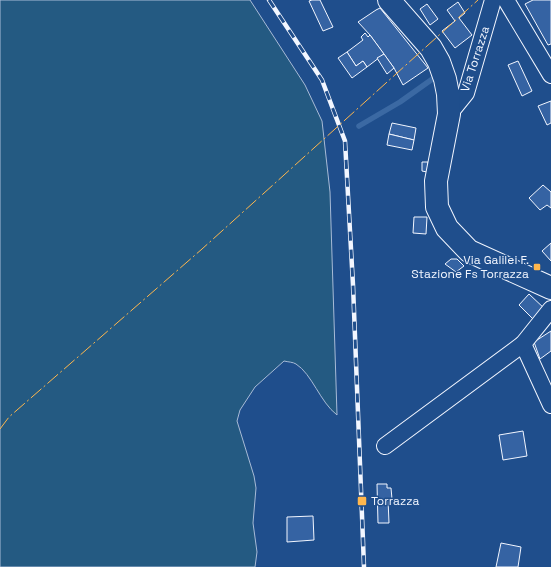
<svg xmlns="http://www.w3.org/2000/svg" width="551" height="567" viewBox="0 0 551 567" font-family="'Space Grotesk',sans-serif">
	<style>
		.green { fill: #245a82; stroke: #a8bbd7 }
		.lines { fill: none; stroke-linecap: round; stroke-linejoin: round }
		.stream { stroke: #3b69a3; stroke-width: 5.5 }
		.building { fill: #3563a3; stroke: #f2f6ff }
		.street-casing { stroke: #f2f6ff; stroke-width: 18 }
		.secondary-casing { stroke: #f2f6ff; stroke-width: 24 }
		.street { stroke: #1f4e8c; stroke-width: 16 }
		.secondary { stroke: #1f4e8c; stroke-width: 22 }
		.rail-casing { stroke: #f2f6ff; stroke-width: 4.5 }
		.rail { stroke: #1f4e8c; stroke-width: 3; stroke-dasharray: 9; stroke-linecap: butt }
		.power { stroke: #ffb74d; stroke-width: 1; stroke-dasharray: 14 3 2 3; stroke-linecap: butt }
		.poi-dot { fill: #ffb74d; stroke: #1f4e8c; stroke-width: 1.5 }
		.labels { text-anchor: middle; stroke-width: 3; stroke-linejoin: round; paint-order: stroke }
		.street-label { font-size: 12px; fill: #f2f6ff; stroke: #1f4e8c }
		.poi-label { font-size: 12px; fill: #f2f6ff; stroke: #1f4e8c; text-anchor: end }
	</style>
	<rect width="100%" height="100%" fill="#1f4e8c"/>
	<path class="green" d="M0,0H250L305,85L322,121L330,192L337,415C320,402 312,374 296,364C293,362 288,362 284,361L255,387L240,410L237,421L254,476L256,488L253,523L257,552L255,567H0Z"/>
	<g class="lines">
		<polyline class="stream" points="359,126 400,102 438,75"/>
	</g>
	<g class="building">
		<polygon points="312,0 320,0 333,27 323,31 309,1"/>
		<polygon points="533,0 551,0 551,44 548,45 525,4"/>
		<polygon points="458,2 465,13 459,18 472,35 455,48 442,31 455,21 447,10"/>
		<polygon points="427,4 438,19 430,25 420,9"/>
		<polygon points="380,8 428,68 403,85 394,68 370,35 358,22 376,10"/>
		<polygon points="365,33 368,37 370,35 384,54 367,67 363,61 356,66 347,52 363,40 361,37"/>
		<polygon points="347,52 356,66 363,61 367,67 352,78 338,58"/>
		<polygon points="384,54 394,68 387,74 377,58"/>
		<polygon points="518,61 532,91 522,96 508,65"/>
		<polygon points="551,101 551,123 547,125 538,106"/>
		<polygon points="392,123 416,128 414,140 389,134"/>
		<polygon points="389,134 414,140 412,150 387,145"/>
		<polygon points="422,162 428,162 427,172 422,171"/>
		<polygon points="543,185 551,192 551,208 547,205 540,210 529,198"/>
		<polygon points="414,217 427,217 426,234 413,233"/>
		<polygon points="551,243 551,261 542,251"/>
		<polygon points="451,259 457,259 464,266 456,272 445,264"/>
		<polygon points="529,294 546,310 535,321 519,305"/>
		<polygon points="551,331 551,351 540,359 534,342"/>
		<polygon points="523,431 527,456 503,460 499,435"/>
		<polygon points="377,484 387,484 387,488 391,488 392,499 388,499 389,523 378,523"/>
		<polygon points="313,516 314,540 287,542 287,517"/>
		<polygon points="501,543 521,547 518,567 496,567"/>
	</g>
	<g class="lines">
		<defs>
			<g id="street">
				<polyline points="506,0 551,75"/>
				<polyline points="449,114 466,93 493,0"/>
				<polyline points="523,344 551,405"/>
				<polyline points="385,446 523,344 551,309"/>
			</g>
			<polyline id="secondary" points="389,0 431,48 439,62 445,79 448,94 449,114 436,181 437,207 447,228 469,251 551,288"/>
		</defs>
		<use href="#street" class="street-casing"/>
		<use href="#secondary" class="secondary-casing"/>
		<use href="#street" class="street"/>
		<use href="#secondary" class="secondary"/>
		<defs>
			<polyline id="rail" points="269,0 322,80 345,141 353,285 364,567"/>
		</defs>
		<use href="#rail" class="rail-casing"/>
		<use href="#rail" class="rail"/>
		<polyline class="power" points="0,429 9,417 202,249 478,0"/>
	</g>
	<g class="poi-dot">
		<rect x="533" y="263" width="8" height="8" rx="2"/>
		<rect x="357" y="496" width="10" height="10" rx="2"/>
	</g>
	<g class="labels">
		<g class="street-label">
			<text transform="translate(475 59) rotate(-72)" y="4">Via Torrazza</text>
		</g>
		<g class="poi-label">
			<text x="529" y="264">Via Galilei F.<tspan x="529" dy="14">Stazione Fs Torrazza</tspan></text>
			<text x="371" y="505" text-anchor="start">Torrazza</text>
		</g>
	</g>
</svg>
